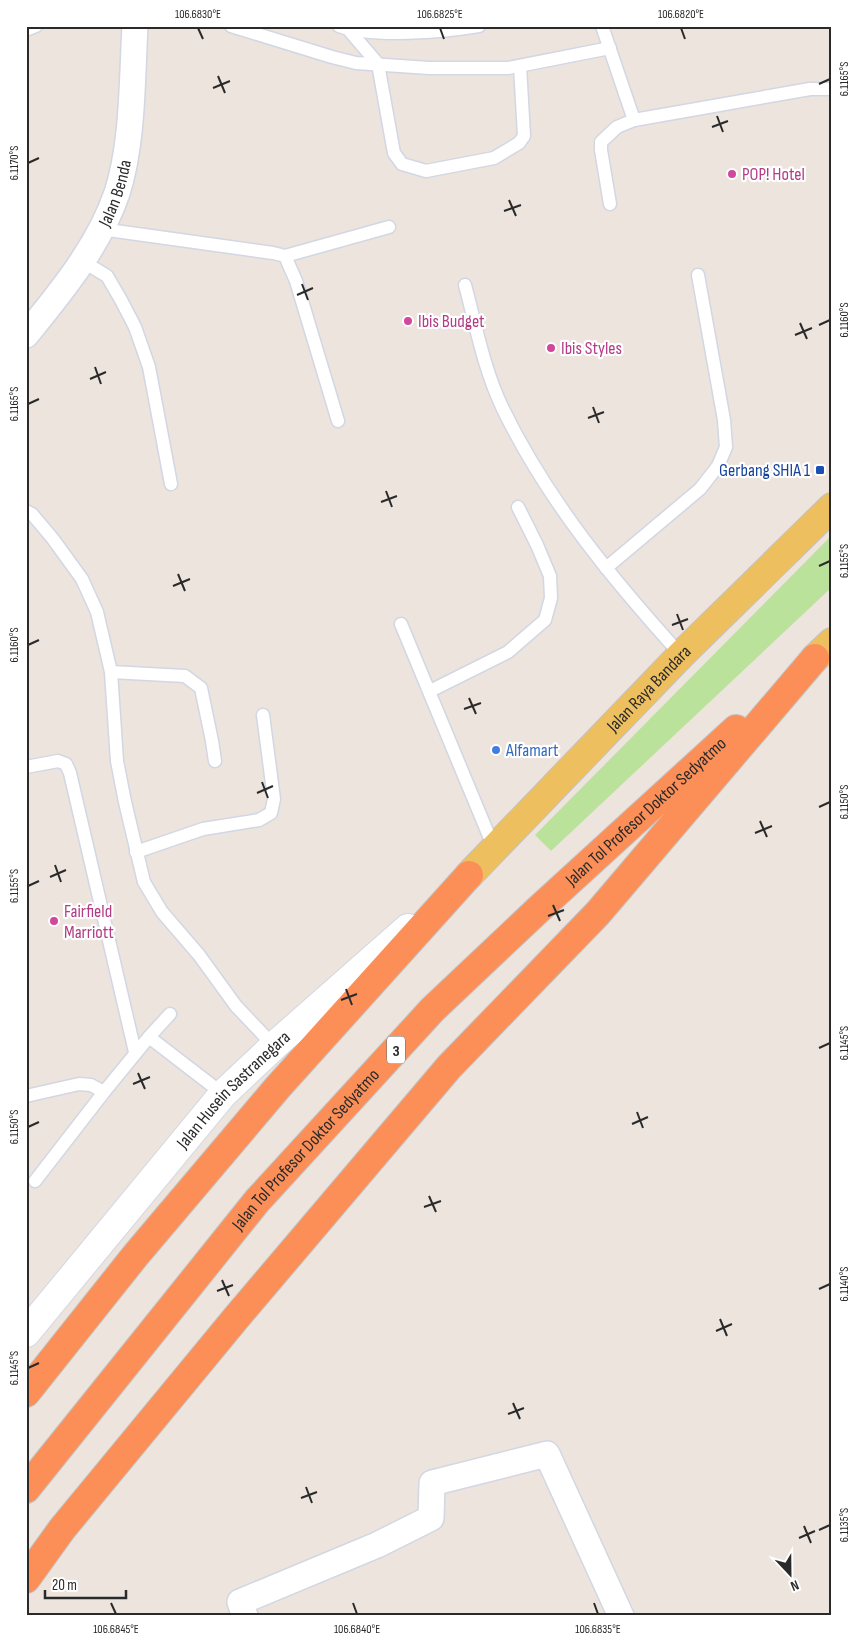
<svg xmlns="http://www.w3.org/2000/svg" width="858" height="1642" viewBox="0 0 858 1642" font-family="'Sofia Sans Condensed',sans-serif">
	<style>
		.green { fill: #bae29a }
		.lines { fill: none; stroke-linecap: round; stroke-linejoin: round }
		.service-casing { stroke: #d2d7e3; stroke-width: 15 }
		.minor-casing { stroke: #d2d7e3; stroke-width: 28 }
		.secondary-casing { stroke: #d2d7e3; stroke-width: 30 }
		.primary-casing { stroke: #c3c3c3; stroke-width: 30 }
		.motorway-casing { stroke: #c3c3c3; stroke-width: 30 }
		.service { stroke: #fff; stroke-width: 12 }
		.minor { stroke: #fff; stroke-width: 25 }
		.secondary { stroke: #fff; stroke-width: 28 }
		.primary { stroke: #eebf5f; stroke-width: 28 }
		.motorway { stroke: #fc8f58; stroke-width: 28 }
		.ticks { fill: none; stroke: #2a2a2a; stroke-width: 2 }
		.hotel-dot { fill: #d1479c; stroke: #fff; stroke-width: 2 }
		.transit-dot { fill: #1a4fb4; stroke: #fff; stroke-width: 2 }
		.shop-dot { fill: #3f7fe0; stroke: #fff; stroke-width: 2 }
		.labels { text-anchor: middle; stroke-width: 4.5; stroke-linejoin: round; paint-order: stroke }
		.shield { fill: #fff; stroke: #6a6a6a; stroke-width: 1 }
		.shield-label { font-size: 16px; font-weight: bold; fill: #2a2a2a }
		.hotel-label { font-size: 18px; fill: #b23c85; stroke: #fff; text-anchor: start }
		.street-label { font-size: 18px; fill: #2a2a2a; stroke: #fff }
		.transit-label { font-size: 18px; fill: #164399; stroke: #fff; text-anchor: end }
		.shop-label { font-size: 18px; fill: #366cbe; stroke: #fff; text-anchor: start }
		.neatline { fill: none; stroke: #2a2a2a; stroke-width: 2 }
		.ticks-label { font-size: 12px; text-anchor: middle; fill: #2a2a2a }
	</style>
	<rect width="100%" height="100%" fill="#ece4dd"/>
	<polygon class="green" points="832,535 832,587 551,851 535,835"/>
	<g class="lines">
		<defs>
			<g id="service">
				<polyline points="231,26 332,57 356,63 429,68 508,68 610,48"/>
				<path d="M339,26C373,38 442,32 479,26"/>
				<polyline points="602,26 634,120 617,127 601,142 601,150 610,204"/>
				<polyline points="348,29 378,64 394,153 402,164 426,171 494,158 519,143 524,136 520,66"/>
				<polyline points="26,30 36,26"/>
				<polyline points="634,120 810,89 832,89"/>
				<polyline points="101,229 273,253 285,256 296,281 338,421"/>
				<polyline points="285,256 389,227"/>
				<polyline points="82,261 107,276 121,300 135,327 149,367 171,484"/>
				<path d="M465,285C476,326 484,370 503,409C547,500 613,580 681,655"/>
				<polyline points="26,511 32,514 53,539 82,579 97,612 111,672 117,761 125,802 144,882 162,912 199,955 236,1006 274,1046"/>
				<polyline points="606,568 700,489 718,466 726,447 724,420 698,275"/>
				<polyline points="401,624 494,848"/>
				<polyline points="111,672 185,676 201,688 212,741 215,761"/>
				<polyline points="430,691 508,652 545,620 551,598 550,576 537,545 518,507"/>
				<polyline points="26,767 58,761 66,764 70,773 135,1052"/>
				<polyline points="136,852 203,829 259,820 271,813 274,799 263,715"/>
				<polyline points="149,1037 170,1014"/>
				<polyline points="26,1096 79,1084 91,1085 104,1092"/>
				<polyline points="35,1181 104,1092 149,1037 223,1094"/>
			</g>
			<g id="minor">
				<path id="s1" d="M26,335C61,292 99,246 117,193C133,144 132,79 135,26"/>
				<polyline points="245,1616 240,1602 377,1545 431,1518 432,1483 547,1454 621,1616"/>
			</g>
			<g id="secondary">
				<path id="s2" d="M26,1333L223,1094L274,1046L408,928"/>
			</g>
			<g id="primary">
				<polyline points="815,658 832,642"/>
				<path id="s3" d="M469,875L681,655L832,507"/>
			</g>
			<g id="motorway">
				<polyline points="26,1393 135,1256 278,1087 469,875"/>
				<path id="s4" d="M26,1489L257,1201L432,1010L540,908L736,729"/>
				<polyline points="26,1579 62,1529 236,1318 449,1067 598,913 815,658"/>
			</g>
		</defs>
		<use href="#service" class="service-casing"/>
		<use href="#minor" class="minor-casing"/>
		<use href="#secondary" class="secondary-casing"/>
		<use href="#primary" class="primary-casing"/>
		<use href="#motorway" class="motorway-casing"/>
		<use href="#service" class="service"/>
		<use href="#minor" class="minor"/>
		<use href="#secondary" class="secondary"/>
		<use href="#primary" class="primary"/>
		<use href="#motorway" class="motorway"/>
	</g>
	<path class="ticks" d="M198,28L203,39M440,28L444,39M681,28L685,39M218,76L225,93M819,84L830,79M213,88L230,81M717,116L723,132M712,127L728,121M28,163L39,158M509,200L516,216M504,211L521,205M302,284L308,300M297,295L313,288M800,323L807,339M819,325L830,320M795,335L812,328M95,367L101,384M90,379L106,372M28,404L39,399M593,407L599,423M588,418L604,412M386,491L392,507M381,502L397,496M819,566L830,561M178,574L185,591M173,586L190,579M677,614L683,630M672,625L688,619M28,645L39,640M469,698L476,714M464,709L481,703M262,782L268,798M257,793L273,786M819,807L830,802M760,821L767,837M755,833L772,826M55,865L61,882M50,877L66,870M28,886L39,881M553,905L560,921M548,916L564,910M346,989L352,1005M341,1000L357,994M819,1048L830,1043M138,1073L145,1089M133,1084L150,1077M637,1112L643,1128M632,1124L648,1117M28,1127L39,1122M429,1196L436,1212M424,1207L441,1201M222,1280L229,1296M819,1289L830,1284M217,1291L233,1285M720,1319L727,1336M716,1331L732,1324M28,1368L39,1363M513,1403L520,1419M508,1414L524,1408M306,1487L312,1503M301,1498L317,1492M804,1526L811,1543M819,1530L830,1525M799,1538L815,1531M111,1603L116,1614M353,1603L357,1614M594,1603L598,1614"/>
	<g class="hotel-dot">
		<circle cx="732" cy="174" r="5"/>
		<circle cx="408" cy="321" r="5"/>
		<circle cx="551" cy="348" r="5"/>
		<circle cx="54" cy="921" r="5"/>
	</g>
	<rect class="transit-dot" x="815" y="465" width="10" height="10" rx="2.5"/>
	<circle class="shop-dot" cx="496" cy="750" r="5"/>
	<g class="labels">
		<rect class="shield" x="387" y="1036.5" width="18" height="27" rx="4"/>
		<g class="shield-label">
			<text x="396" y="1056">3</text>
		</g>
		<g class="hotel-label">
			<text x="742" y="180">POP! Hotel</text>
			<text x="418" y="327">Ibis Budget</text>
			<text x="561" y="354">Ibis Styles</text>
			<text x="64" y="917">Fairfield<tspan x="64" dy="21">Marriott</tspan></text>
		</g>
		<g class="street-label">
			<text dy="6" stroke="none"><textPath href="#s1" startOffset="169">Jalan Benda</textPath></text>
			<text dy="6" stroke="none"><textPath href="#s3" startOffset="259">Jalan Raya Bandara</textPath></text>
			<text dy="6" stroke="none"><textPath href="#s4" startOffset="920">Jalan Tol Profesor Doktor Sedyatmo</textPath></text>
			<text dy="6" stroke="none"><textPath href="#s2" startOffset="320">Jalan Husein Sastranegara</textPath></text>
			<text dy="6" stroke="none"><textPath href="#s4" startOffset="440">Jalan Tol Profesor Doktor Sedyatmo</textPath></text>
		</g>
		<g class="transit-label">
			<text x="810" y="476">Gerbang SHIA 1</text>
		</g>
		<g class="shop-label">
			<text x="506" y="756">Alfamart</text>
		</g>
	</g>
	<rect width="858" height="1642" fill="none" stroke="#ffffff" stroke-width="55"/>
	<g transform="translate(790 1574) rotate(158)" stroke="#ffffff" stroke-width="4" paint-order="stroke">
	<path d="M0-4L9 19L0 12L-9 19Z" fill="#2a2a2a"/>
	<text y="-8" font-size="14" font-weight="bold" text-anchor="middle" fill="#2a2a2a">N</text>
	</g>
	<path d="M45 1590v8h81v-8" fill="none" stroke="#2a2a2a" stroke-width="2.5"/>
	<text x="52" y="1590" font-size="15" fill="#2a2a2a" stroke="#ffffff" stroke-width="4" paint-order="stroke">20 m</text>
	<rect x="28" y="28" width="802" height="1586" class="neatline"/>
	<g class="ticks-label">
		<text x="198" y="18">106.6830°E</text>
		<text x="440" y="18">106.6825°E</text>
		<text x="681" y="18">106.6820°E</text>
		<text transform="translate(844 79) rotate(-90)" y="4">6.1165°S</text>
		<text transform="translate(14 163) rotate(-90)" y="4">6.1170°S</text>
		<text transform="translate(844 320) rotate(-90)" y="4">6.1160°S</text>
		<text transform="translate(14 404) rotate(-90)" y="4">6.1165°S</text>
		<text transform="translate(844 561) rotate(-90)" y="4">6.1155°S</text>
		<text transform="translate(14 645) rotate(-90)" y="4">6.1160°S</text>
		<text transform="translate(844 802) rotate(-90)" y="4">6.1150°S</text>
		<text transform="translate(14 886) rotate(-90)" y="4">6.1155°S</text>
		<text transform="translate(844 1043) rotate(-90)" y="4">6.1145°S</text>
		<text transform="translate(14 1127) rotate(-90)" y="4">6.1150°S</text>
		<text transform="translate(844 1284) rotate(-90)" y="4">6.1140°S</text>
		<text transform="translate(14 1368) rotate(-90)" y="4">6.1145°S</text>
		<text transform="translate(844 1525) rotate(-90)" y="4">6.1135°S</text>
		<text x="116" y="1633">106.6845°E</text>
		<text x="357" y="1633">106.6840°E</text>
		<text x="598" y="1633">106.6835°E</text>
	</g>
</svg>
